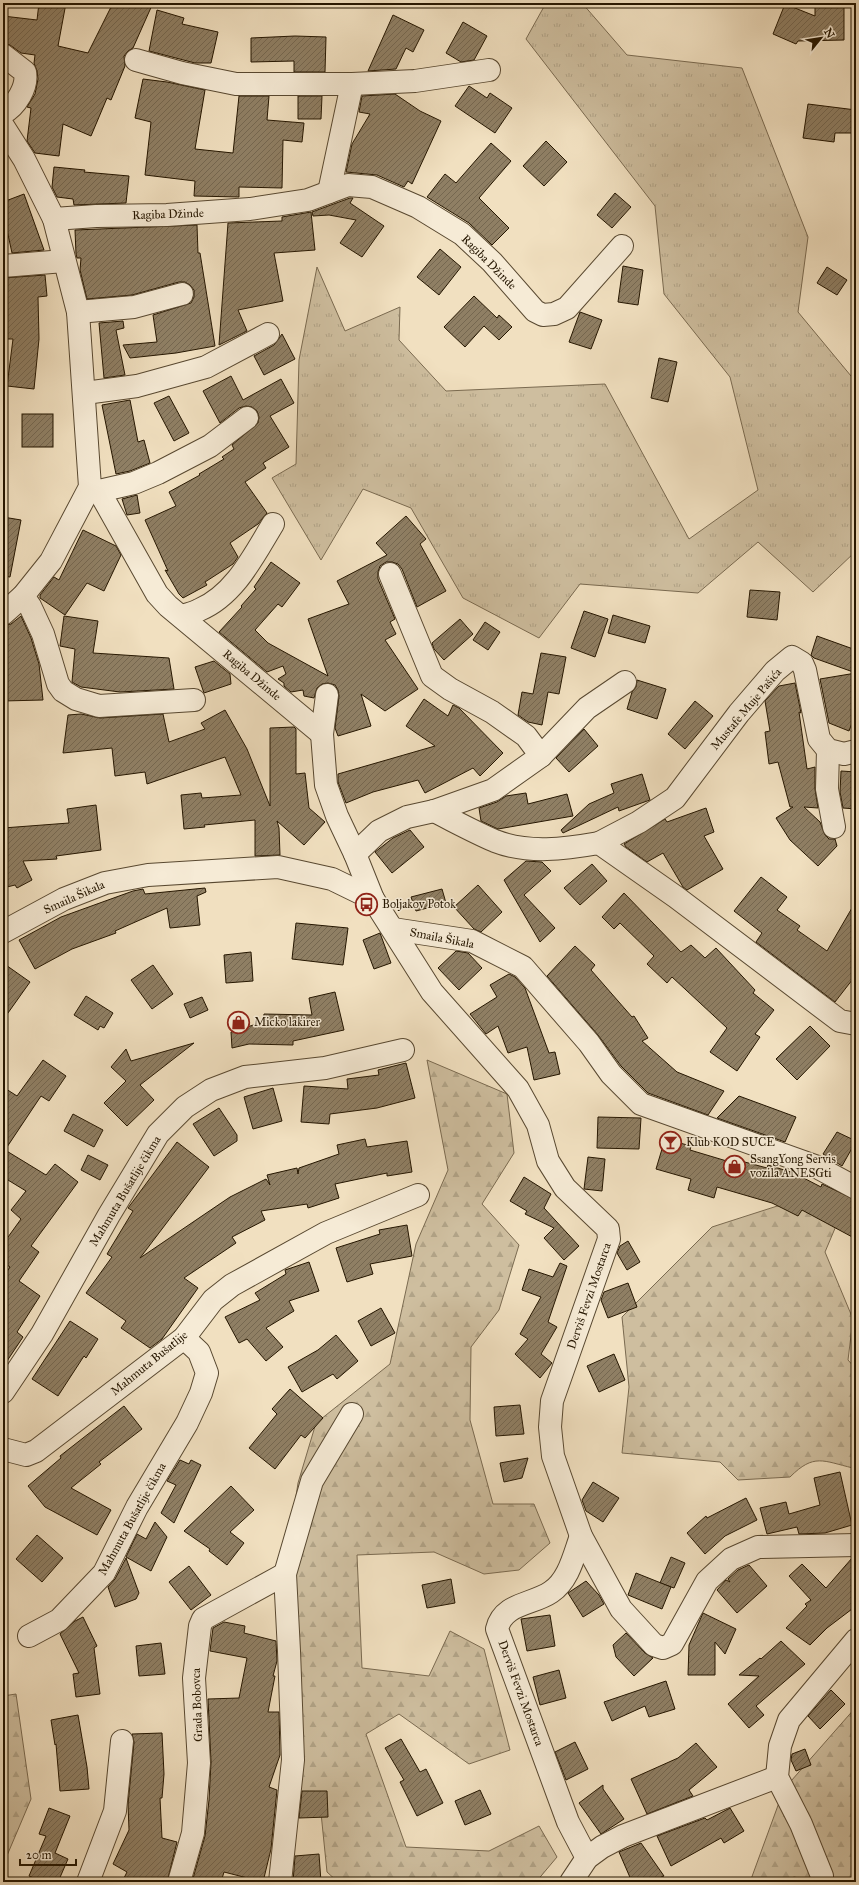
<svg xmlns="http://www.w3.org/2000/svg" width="859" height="1885" viewBox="0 0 859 1885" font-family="'IM FELL Great Primer',serif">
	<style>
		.grass { fill: url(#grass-tufts); stroke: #7a6a50 }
		.forest { fill: url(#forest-firs); stroke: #7a6a50 }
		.building { fill: url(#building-hatch); stroke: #251600 }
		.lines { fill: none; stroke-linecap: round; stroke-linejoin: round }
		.minor-casing { stroke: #584830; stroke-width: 24 }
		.minor { stroke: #f6ebd6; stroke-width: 22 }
		.labels { text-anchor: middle; stroke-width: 3; stroke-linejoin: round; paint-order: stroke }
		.street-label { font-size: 12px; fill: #251600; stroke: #f6ebd6 }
		.poi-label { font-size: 12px; fill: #251600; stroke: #f6ebd6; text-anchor: start }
	</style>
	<defs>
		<pattern id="grass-tufts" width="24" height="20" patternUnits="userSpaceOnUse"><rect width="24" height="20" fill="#cebe9f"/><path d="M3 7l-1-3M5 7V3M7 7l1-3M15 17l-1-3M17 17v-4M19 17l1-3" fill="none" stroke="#b1a387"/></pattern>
		<pattern id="forest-firs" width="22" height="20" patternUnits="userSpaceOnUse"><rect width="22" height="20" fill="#cebe9f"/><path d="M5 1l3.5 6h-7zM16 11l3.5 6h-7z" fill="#b1a387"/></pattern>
		<pattern id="building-hatch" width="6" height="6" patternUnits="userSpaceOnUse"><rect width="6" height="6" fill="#8f7f64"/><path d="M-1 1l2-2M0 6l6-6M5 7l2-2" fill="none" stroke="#756750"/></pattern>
	</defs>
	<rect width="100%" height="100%" fill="#f1e0c0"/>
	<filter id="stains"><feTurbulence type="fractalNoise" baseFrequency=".005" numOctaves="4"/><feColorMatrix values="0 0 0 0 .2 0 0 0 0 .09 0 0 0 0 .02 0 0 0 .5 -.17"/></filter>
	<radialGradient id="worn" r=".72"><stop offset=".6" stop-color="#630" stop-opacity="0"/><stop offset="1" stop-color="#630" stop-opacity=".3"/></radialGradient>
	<polygon class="grass" points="546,3 582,3 627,55 742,68 808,237 798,312 856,382 856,551 813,592 758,542 698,593 580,584 539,638 463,598 411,508 363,489 321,560 272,478 296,464 299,360 317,267 345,331 400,307 399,340 446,391 605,384 689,539 758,490 730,377 664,294 655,206 526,39"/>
	<g class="forest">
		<polygon points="427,1060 507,1094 514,1153 482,1204 519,1245 499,1310 471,1347 470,1420 493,1504 534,1504 550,1543 519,1570 484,1574 434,1552 357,1555 362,1668 429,1676 450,1631 484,1649 510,1750 469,1764 399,1714 366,1734 406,1847 489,1851 539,1826 557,1857 536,1882 338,1882 327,1872 321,1813 284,1781 283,1582 298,1483 316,1423 390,1364 416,1244 448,1170"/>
		<path d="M855,1181L825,1252L853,1319L848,1360L856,1369V1466L853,1468C823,1461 814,1453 790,1477L738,1480L720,1462L622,1453L629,1387L622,1317L712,1227Z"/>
		<polygon points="16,1694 31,1799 3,1865 3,1696"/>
		<polygon points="856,1707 856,1874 853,1882 820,1882 794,1877 783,1882 750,1882 784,1789"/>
	</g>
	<g class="building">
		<polygon points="39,3 66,3 58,46 88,53 113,3 153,3 133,48 128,51 124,56 125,66 111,100 107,98 91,136 63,124 59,156 35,153 27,141 31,108 27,107 35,94 38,79 37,71 34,63 35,55 21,53 10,45 3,43 3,16 37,20"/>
		<polygon points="815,3 844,3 844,40 798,41 796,44 773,34 785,4 815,16"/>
		<polygon points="157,10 184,18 182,24 218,32 211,63 195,63 149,51"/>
		<polygon points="393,15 424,30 413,52 406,48 396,69 368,71"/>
		<polygon points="463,22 487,36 474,60 461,62 446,53"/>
		<polygon points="295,36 326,37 325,72 294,72 294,61 251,62 251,38"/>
		<polygon points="143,79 167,82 205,90 195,149 233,153 239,96 269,96 267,120 304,123 302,142 283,140 282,188 239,187 239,197 194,196 195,181 145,175 151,122 135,118"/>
		<polygon points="469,86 487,98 490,93 512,108 495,133 455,106"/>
		<polygon points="395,94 420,111 441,121 412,184 408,181 404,187 377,175 346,172 352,144 370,114 359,112 362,96"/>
		<polygon points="298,96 322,96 321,119 298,119"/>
		<polygon points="808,104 856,110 856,133 835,133 834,142 803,138"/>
		<polygon points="546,141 567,162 544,186 523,166"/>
		<polygon points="491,143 511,161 479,198 509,228 492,245 469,223 427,197 445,174 456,183"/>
		<polygon points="54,167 85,170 84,172 129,176 126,203 74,205 73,199 57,197 52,187"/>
		<polygon points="615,193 631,207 612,228 597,215"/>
		<polygon points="24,194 44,250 12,253 7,230 3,231 3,202"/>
		<polygon points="350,198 353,198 350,203 384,226 362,257 340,243 356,220 329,215 313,216 312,212"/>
		<polygon points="311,212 315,250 274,253 283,301 238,310 247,331 219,345 228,223 282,221 282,217"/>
		<polygon points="197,225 198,253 200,253 215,346 176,353 130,358 123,345 157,342 153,315 191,303 194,297 194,290 190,285 185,282 179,282 132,295 87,299 80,270 81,258 77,258 76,254 75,230"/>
		<polygon points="440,249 461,267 439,295 417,277"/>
		<polygon points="623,266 643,270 638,305 618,302"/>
		<polygon points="827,267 847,280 837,295 817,283"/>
		<polygon points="45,275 47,296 38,297 39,339 34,389 7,386 13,339 3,339 3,278"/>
		<polygon points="474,296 497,318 499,315 512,327 499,340 484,326 465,347 444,327"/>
		<polygon points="580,312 602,320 591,349 569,342"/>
		<polygon points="123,321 124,328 116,330 125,375 104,378 99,323"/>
		<polygon points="282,334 295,359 264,375 254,356 274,345"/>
		<polygon points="659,358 677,362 668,402 651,398"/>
		<polygon points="231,376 243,400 281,379 294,403 270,416 289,447 263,463 266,468 245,482 267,513 258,524 230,543 238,557 233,564 205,582 207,585 183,598 179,594 165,570 168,571 145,520 176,506 169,492 200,475 199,474 224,459 222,457 234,449 232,445 258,423 259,417 257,411 252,407 246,406 239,408 220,423 203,391"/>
		<polygon points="169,396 189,433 174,441 154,403"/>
		<polygon points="130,400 138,442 144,440 150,463 130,471 116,474 102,405"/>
		<rect x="22" y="414" width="31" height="33"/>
		<polygon points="137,495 140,513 127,515 122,499"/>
		<polygon points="406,516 426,539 420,544 446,591 417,607 402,569 398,564 392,562 386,562 380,566 378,572 378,579 395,619 390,622 396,634 385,640 418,689 385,711 361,694 371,726 338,736 335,728 339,696 338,690 335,685 328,683 322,684 317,688 314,698 304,696 303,690 291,692 284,686 284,683 278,679 286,674 283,666 267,672 219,632 242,607 241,606 256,589 254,587 271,562 300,583 282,607 278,604 255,630 268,643 328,676 308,619 349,604 337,581 387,555 376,543"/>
		<polygon points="3,517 21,520 10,577 3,576"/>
		<polygon points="83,530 116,546 121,555 104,591 87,583 65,615 40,598 40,595 54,577 59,580"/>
		<polygon points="750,590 780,592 777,620 747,617"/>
		<polygon points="584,611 608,619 595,657 571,648"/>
		<polygon points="613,615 650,626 645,643 608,633"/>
		<polygon points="21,616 31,638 39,664 43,700 3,701 3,626 11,624"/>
		<polygon points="64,616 98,621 93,653 169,658 174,689 120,692 81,687 72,682 75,649 60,646"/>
		<polygon points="460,619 473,634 444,660 434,649 432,643"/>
		<polygon points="485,622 500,632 488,650 473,640"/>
		<polygon points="817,636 856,650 856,673 814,658 811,655"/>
		<polygon points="541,653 566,657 559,694 548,692 542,725 528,722 518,715 522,692 533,694"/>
		<polygon points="214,661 230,674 231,684 204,693 195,667"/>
		<polygon points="856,673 856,712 849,731 829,723 820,679"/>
		<polygon points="637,680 666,689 657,719 627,709 632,692 636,687"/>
		<polygon points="795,683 801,713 799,712 807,769 815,767 815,789 818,808 804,807 820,822 825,835 829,839 835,839 837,846 818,866 790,840 776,818 793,807 790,807 778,762 769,764 765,732 770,731 765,701 779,686"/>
		<polygon points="424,699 448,716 453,705 459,708 503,753 480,776 473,768 425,793 418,780 373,792 346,803 338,782 338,774 435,746 406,726"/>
		<polygon points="695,701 713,716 685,749 668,734"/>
		<polygon points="225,710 247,749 270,806 270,728 294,727 296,729 296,774 305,773 309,808 325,822 304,845 277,821 279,828 280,855 255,856 255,820 204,825 205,827 184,829 181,795 201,793 202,798 241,795 225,757 147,784 145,772 115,776 112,748 63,753 68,715 81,714 100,718 163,714 169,742 205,729 201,723"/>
		<polygon points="584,729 598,746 569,772 556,758"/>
		<polygon points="841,771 856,772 856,809 843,808 840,792"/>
		<polygon points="642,774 650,800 619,811 618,807 563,833 561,830 589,804 614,793 611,784"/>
		<polygon points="526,793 528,804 567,794 573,816 498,829 481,821 479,808 497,802 506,796"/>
		<polygon points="96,805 101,850 56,856 57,859 23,861 32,880 17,888 15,885 3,888 3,828 69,823 67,809"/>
		<polygon points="706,808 714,832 704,836 723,869 687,890 683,887 663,853 647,862 626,847 624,844 665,819 667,822"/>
		<polygon points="410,830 424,847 392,873 375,852 393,838"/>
		<polygon points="526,861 542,862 551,871 524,895 555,928 540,942 504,880"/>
		<polygon points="592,864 607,881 580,905 564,888"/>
		<polygon points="761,877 787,897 777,910 800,926 797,930 827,951 856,901 856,975 835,1002 756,942 762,933 734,911"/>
		<polygon points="478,885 502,912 481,932 474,929 454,907"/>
		<polygon points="205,888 206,892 197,896 200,925 170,928 167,908 115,931 116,933 72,949 35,969 19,940 61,917 133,891 143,889 145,894"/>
		<polygon points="442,889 446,903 416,911 411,897"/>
		<polygon points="624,893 681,952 691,945 705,958 716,948 755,990 753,993 774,1010 755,1034 760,1037 737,1071 710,1052 727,1028 672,977 667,983 647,964 654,956 620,923 614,929 602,917"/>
		<polygon points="296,923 348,928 343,965 292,959"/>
		<polygon points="380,933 391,963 374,969 363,940"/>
		<polygon points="575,946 595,965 591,970 632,1017 634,1016 648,1038 642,1041 677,1072 724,1091 708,1115 648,1093 621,1066 598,1035 547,976"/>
		<polygon points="456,951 468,953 482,968 459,990 438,968"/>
		<polygon points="251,952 253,981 226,983 224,955"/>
		<polygon points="3,963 30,982 3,1020"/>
		<polygon points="153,965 173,994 152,1009 131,980"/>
		<polygon points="509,974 515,977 525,988 549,1053 555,1052 560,1074 534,1080 527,1047 508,1053 498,1026 486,1034 470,1014 497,997 490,985"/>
		<polygon points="335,992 344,1030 293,1041 293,1045 249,1044 232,1048 231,1032 263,1022 264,1014 312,1015 309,998"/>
		<polygon points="86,996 113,1013 104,1028 100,1026 98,1030 74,1015"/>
		<polygon points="202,997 208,1010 190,1018 184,1004"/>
		<polygon points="810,1026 830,1046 797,1080 776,1059"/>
		<polygon points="194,1043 140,1085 154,1100 127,1126 104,1103 126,1081 111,1067 126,1049 131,1061"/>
		<polygon points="43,1060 66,1076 49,1101 41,1096 5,1150 46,1175 55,1164 78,1182 31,1246 39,1252 19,1281 40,1296 17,1332 23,1337 3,1367 3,1271 6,1273 10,1267 3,1262 3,1244 21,1219 11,1210 26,1191 3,1177 3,1087 17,1096"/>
		<polygon points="406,1063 415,1098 377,1108 330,1114 329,1124 301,1122 304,1086 348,1089 347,1079 379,1075 378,1070"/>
		<polygon points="273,1088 282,1121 253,1129 244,1097"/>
		<polygon points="739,1096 796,1117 785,1142 717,1118"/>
		<polygon points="219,1108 237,1135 237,1141 214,1156 193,1124"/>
		<polygon points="73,1114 103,1130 94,1147 64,1131"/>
		<polygon points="598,1117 641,1118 639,1149 597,1148"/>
		<polygon points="837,1132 856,1141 842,1166 823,1154"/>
		<polygon points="365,1139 367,1147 407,1141 412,1172 387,1176 387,1173 335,1184 339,1198 308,1208 307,1204 261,1211 265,1220 232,1237 236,1243 184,1278 198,1288 162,1339 150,1348 121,1328 126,1321 86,1293 112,1257 107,1254 133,1211 128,1208 177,1142 209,1167 140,1258 230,1197 266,1179 270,1185 267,1175 297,1168 298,1174 299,1168 339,1154 337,1145"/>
		<polygon points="665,1139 691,1146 690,1150 740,1165 741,1161 767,1168 768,1165 794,1173 821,1187 822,1184 856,1200 856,1239 802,1210 798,1216 772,1203 717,1187 714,1198 688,1190 691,1179 656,1169"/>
		<polygon points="88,1155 108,1165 100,1180 81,1170"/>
		<polygon points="588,1157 605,1159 602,1191 584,1189"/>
		<polygon points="524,1177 551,1194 544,1208 579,1246 564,1260 544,1238 554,1228 525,1214 527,1211 510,1201"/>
		<polygon points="407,1225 412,1256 370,1264 373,1274 347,1282 336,1248 380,1234 379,1230"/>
		<polygon points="628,1241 640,1262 627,1270 617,1253 620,1246"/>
		<polygon points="309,1262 319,1291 289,1301 294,1311 266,1328 283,1347 266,1361 247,1339 239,1343 225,1317 260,1300 255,1293 286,1274 285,1270"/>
		<polygon points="560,1263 567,1266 548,1322 557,1327 541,1354 552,1363 540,1378 515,1354 528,1339 520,1334 541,1297 522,1290 529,1269 553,1277"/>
		<polygon points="628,1283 637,1307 608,1318 601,1300 604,1292"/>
		<polygon points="381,1308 395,1333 371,1346 358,1321"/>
		<polygon points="70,1321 98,1339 86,1358 84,1356 58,1396 32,1379"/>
		<polygon points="336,1335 358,1361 337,1379 333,1374 302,1392 288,1367 318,1350"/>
		<polygon points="614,1354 625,1380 599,1392 587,1366"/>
		<polygon points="290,1389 323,1418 305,1438 301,1435 275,1469 249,1448 277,1414 272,1409"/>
		<polygon points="520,1405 524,1434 496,1436 494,1407"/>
		<polygon points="124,1406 142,1429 99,1462 101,1464 71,1488 111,1510 97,1535 45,1507 28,1486 61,1458 60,1456"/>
		<polygon points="528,1458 522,1478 504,1482 500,1463"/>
		<polygon points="180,1460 189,1464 191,1460 201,1465 174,1523 161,1513 176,1485 167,1481"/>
		<polygon points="840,1472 852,1525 825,1533 799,1534 797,1527 767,1534 760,1508 786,1502 789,1514 820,1505 814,1478"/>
		<polygon points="593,1482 619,1498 603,1522 586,1511 582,1500"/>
		<polygon points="231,1486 254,1510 230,1532 244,1543 227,1565 209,1551 210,1549 184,1531"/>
		<polygon points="746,1498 757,1520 725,1536 705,1554 687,1533 706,1516 707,1518"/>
		<polygon points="155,1522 167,1537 151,1571 126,1557 137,1534 146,1539"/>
		<polygon points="37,1535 63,1558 42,1582 16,1559"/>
		<polygon points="671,1557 685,1563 674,1588 660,1583"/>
		<polygon points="126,1558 139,1593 136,1599 115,1607 108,1587 115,1579"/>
		<polygon points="852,1558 856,1558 856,1606 827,1628 810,1645 786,1628 807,1606 805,1604 811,1600 789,1576 802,1564 826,1588"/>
		<polygon points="749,1565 767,1586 737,1613 717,1590 726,1580 730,1582 728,1579 738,1570"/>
		<polygon points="189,1566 211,1595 191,1610 169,1582"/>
		<polygon points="636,1573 671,1587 662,1609 628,1595"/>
		<polygon points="451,1579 455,1603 427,1608 422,1585"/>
		<polygon points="586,1581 599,1595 604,1604 583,1617 568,1593"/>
		<polygon points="703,1613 736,1629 725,1654 715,1642 715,1675 688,1675 689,1645"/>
		<polygon points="550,1615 555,1646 527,1651 521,1619"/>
		<polygon points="83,1617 97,1646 94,1648 100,1694 76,1697 73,1674 79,1673 60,1634 75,1621"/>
		<polygon points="224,1622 245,1626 244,1633 276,1641 277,1661 273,1676 275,1676 268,1712 279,1712 280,1755 269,1787 277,1790 271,1849 263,1882 224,1872 221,1882 192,1882 205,1836 209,1800 211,1762 208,1699 239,1698 247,1658 210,1651 213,1628"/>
		<polygon points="626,1633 645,1653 653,1658 634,1676 616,1657 613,1645"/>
		<polygon points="781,1641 805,1664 756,1706 764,1715 749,1728 728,1704 759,1676 739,1675 760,1658 761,1659"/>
		<polygon points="161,1643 165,1674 139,1676 136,1646"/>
		<polygon points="559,1670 566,1698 540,1705 533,1677"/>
		<polygon points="666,1681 675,1709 649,1717 645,1706 612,1721 604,1702"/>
		<polygon points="831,1690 845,1704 820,1729 808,1716"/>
		<polygon points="78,1715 87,1767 89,1789 60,1791 56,1744 55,1745 51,1720"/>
		<polygon points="162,1733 164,1774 162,1798 160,1798 162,1838 177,1842 167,1882 122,1882 127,1872 113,1864 129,1830 128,1804 134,1742 132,1734"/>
		<polygon points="401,1739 420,1772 426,1769 443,1803 417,1816 400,1782 404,1780 385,1748"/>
		<polygon points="575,1742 588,1769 566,1780 555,1752"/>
		<polygon points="696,1743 717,1767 689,1790 693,1796 647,1814 631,1779 678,1758"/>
		<polygon points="805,1749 811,1765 796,1771 791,1760 792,1754"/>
		<polygon points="603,1785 603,1789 624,1819 601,1834 579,1803"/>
		<polygon points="480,1790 491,1814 465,1825 455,1801"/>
		<polygon points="302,1791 327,1791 328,1817 299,1818"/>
		<polygon points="49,1808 70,1816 55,1853 68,1859 58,1882 42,1882 29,1876 46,1836 39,1834"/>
		<polygon points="730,1808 744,1831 724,1843 721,1838 671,1866 657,1836 705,1818 707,1820"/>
		<polygon points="641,1843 664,1876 650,1882 632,1882 619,1852"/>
		<polygon points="319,1854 321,1882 293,1882 295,1856"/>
	</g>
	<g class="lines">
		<defs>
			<g id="minor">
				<path d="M3,55L25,72C28,87 16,106 3,113"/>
				<polyline points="136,60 182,73 236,84 352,84 415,81 489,70"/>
				<polyline points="3,126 24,159 54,219 78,312 90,487 51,561 23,596 3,614"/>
				<polyline points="329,192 352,84"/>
				<polyline points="54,219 96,216 167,215 250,209 308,200 348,185 372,187 418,207 462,234 492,262 535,311 543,315 554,314 567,308 622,246"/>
				<polyline points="3,266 64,261"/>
				<polyline points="78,312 134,307 182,294"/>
				<polyline points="85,393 137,386 206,367 268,334"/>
				<polyline points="90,487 99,491 157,594 168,606 322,734"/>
				<polyline points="99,491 134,483 158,473 210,446 247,418"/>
				<polyline points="390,574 432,676 450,689 492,712 526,736 541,756"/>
				<polyline points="23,596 30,606 43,634 58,684 63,691 76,699 99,706 194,700"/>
				<path d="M182,616C187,614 194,613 199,610C235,595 254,555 273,524"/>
				<polyline points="327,695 322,734 326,785 337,816 355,854"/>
				<polyline points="828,750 827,789 834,827"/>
				<path d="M434,811C454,821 474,832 495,841C528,854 565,849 599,843L676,897L840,1021L856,1024"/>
				<polyline points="599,843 639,822 675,798 739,713 775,671 792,657 802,663 805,670 819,739 828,750 844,754 856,751"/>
				<polyline points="373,899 355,854 379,831 407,817 434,811 493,790 541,756 587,708 625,682"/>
				<polyline points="393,929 472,941 523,967 589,1043 611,1074 641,1104 815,1166 856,1188"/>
				<polyline points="3,932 64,899 105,883 148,875 278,867 332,879 373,899 432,992 518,1089 538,1125 548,1161 565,1188 608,1229 609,1239 552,1401 550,1427 553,1456 581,1536 621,1609 654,1645 663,1648 672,1644 707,1581 731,1559 758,1547 856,1545"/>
				<polyline points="3,1392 42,1334 109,1215 158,1134 185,1107 211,1090 245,1077 325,1068 403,1050"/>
				<polyline points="3,1449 26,1455 36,1451 184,1338 213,1300 232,1285 326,1233 418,1195"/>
				<path d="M581,1536C574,1555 569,1580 551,1592C532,1605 503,1603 497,1629L568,1822L587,1858"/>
				<polyline points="29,1636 59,1620 104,1573 137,1507 187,1423 201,1393 207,1373 199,1352 184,1338"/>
				<polyline points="88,1882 115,1811 122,1741"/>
				<polyline points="179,1882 193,1833 199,1763 194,1678 200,1626 203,1619 285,1574"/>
				<polyline points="280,1882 293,1760 289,1651 285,1574 312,1481 352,1414"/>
				<polyline points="571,1882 587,1858 602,1847 623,1836 777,1777"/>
				<polyline points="822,1882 822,1876 801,1824 777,1777 780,1746 789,1720 856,1640"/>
			</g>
		</defs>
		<use href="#minor" class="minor-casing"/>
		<use href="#minor" class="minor"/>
	</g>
	<defs>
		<symbol id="bus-ring" viewBox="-11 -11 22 22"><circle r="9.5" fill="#f6ebd6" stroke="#8f2418" stroke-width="1.5"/><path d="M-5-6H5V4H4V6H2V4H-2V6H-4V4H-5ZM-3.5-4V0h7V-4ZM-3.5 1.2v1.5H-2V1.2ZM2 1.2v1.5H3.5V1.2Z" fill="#8f2418"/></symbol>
		<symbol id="shop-ring" viewBox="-11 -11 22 22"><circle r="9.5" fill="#f6ebd6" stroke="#8f2418" stroke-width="1.5"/><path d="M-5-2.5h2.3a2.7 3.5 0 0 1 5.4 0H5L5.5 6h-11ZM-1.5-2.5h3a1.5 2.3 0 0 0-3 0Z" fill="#8f2418"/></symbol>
		<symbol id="bar-ring" viewBox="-11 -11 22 22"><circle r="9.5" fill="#f6ebd6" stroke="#8f2418" stroke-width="1.5"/><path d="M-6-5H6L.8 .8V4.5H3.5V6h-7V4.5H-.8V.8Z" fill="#8f2418"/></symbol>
	</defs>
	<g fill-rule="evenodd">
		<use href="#bus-ring" x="354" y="892" width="25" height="25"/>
		<use href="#shop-ring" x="226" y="1010" width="25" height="25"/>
		<use href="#bar-ring" x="658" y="1130" width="25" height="25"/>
		<use href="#shop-ring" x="722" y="1154" width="25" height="25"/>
	</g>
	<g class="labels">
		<g class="street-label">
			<text transform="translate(168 214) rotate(-2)" y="4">Ragiba Džinde</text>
			<text transform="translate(489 262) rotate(45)" y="4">Ragiba Džinde</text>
			<text transform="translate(252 675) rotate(40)" y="4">Ragiba Džinde</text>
			<text transform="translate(746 709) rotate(-50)" y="4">Mustafe Muje Pašića</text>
			<text transform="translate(74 897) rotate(-24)" y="4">Smaila Šikala</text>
			<text transform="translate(442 938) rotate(11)" y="4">Smaila Šikala</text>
			<text transform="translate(125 1191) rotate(-59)" y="4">Mahmuta Bušatlije čikma</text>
			<text transform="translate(589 1296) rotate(-71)" y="4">Derviš Fevzi Mostarca</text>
			<text transform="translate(149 1363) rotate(-39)" y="4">Mahmuta Bušatlije</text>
			<text transform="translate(132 1519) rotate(-61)" y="4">Mahmuta Bušatlije čikma</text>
			<text transform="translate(521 1693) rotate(70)" y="4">Derviš Fevzi Mostarca</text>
			<text transform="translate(197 1705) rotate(-92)" y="4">Grada Bobovca</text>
		</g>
		<g class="poi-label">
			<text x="382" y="908">Boljakov Potok</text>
			<text x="254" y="1026">Micko lakirer</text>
			<text x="686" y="1146">Klub KOD SUCE</text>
			<text x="750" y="1163">SsangYong Servis<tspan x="750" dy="14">vozila ANESGti</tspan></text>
		</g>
	</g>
	<rect width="859" height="1885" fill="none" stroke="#f1e0c0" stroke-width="16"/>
	<rect x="4" y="4" width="851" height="1877" fill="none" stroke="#251600" stroke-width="2"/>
	<rect x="8" y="8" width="843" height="1869" fill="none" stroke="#251600"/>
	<g transform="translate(821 38) rotate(60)" stroke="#f6ebd6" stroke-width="3" paint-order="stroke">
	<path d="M0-3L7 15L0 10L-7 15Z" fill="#251600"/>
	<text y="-6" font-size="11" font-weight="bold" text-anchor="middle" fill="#251600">N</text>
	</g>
	<path d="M20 1859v6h56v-6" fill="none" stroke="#251600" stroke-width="2"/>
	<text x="26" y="1859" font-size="12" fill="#251600" stroke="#f6ebd6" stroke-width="3" paint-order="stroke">20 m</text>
	<rect width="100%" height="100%" filter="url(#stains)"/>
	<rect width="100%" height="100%" fill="url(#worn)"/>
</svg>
